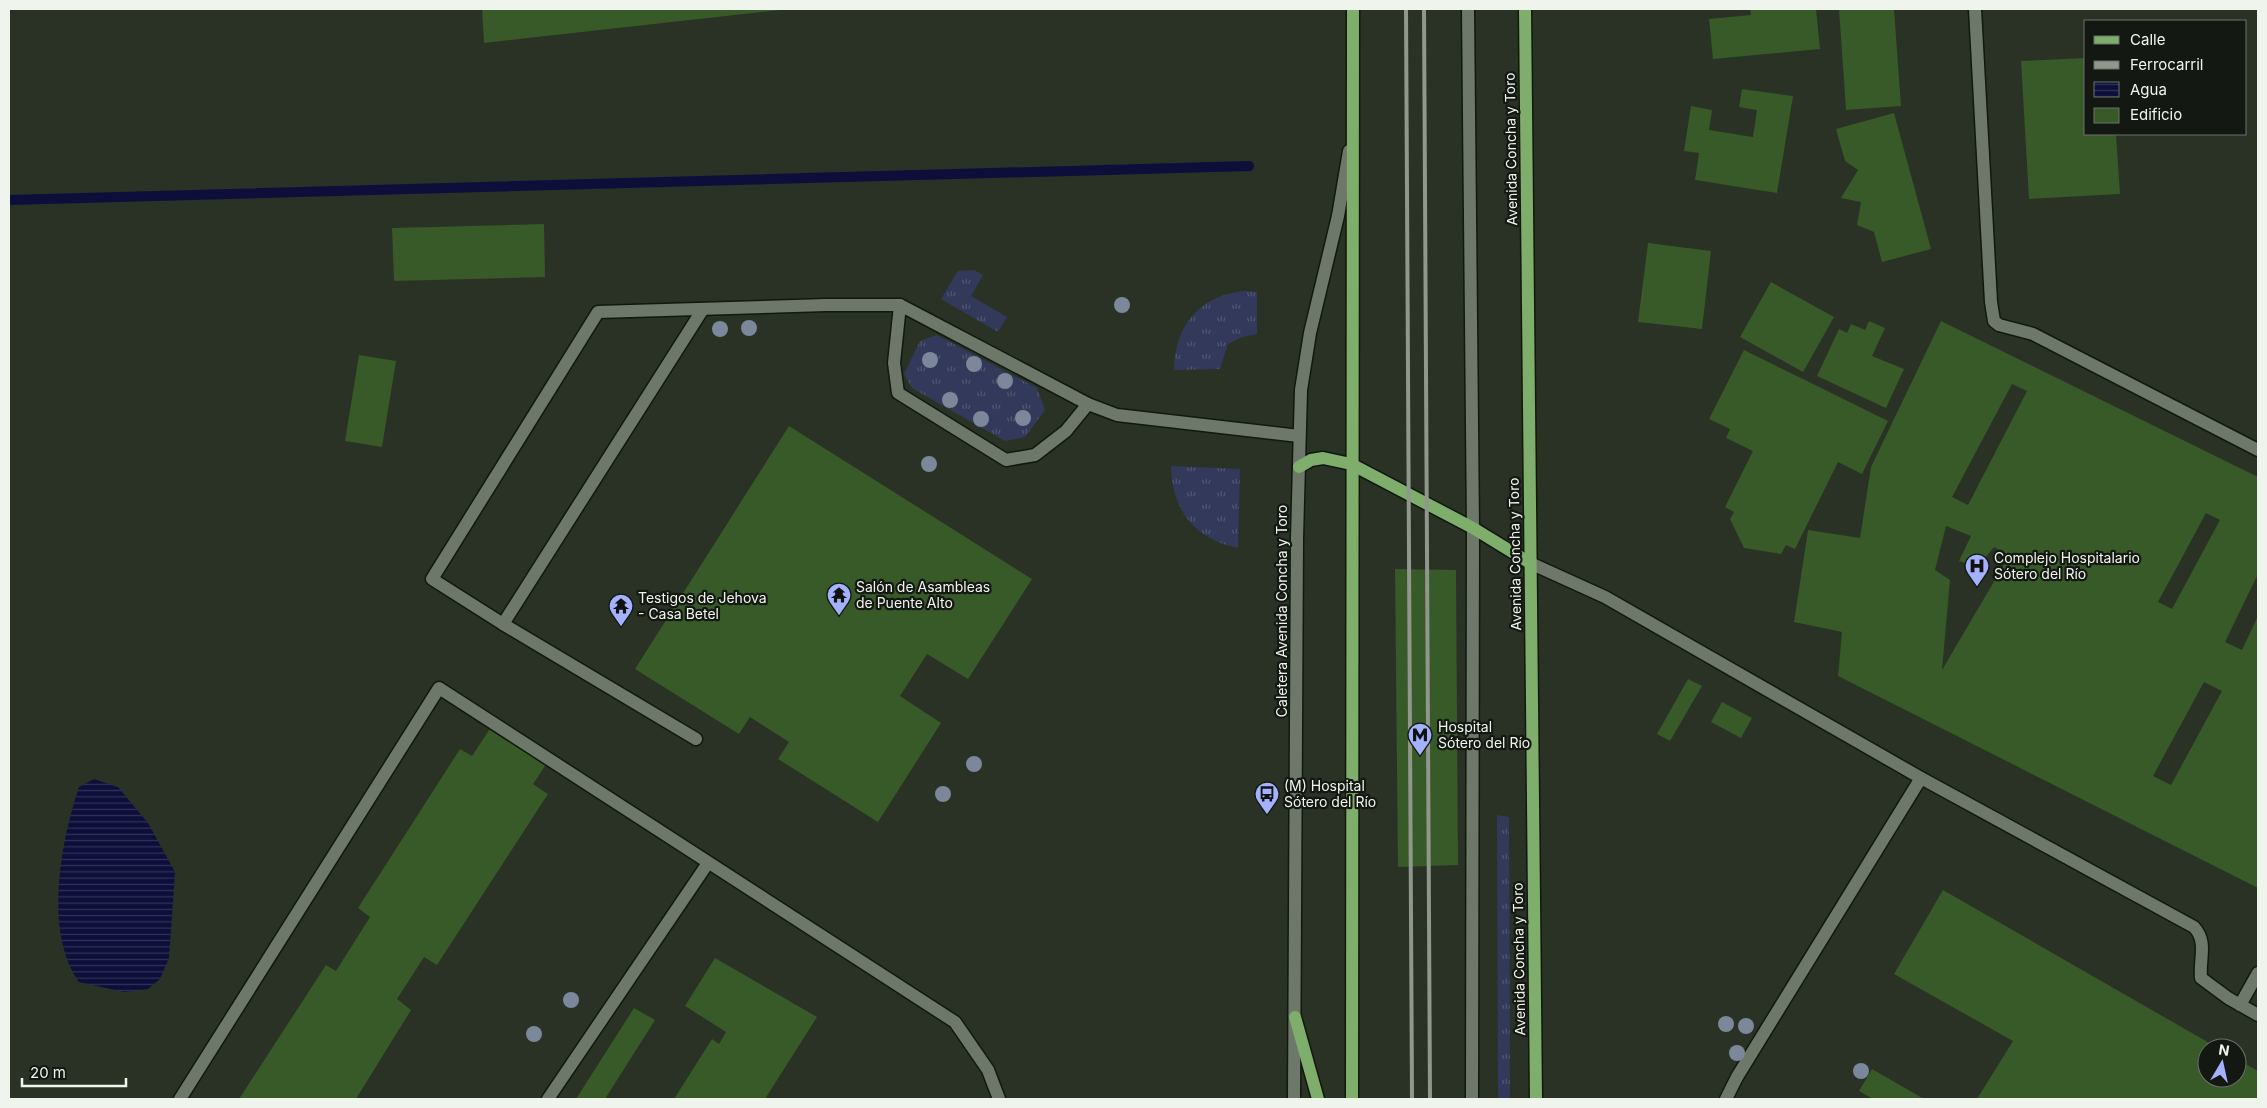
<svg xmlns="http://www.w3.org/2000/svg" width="2267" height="1108" viewBox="0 0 2267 1108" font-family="Inter,sans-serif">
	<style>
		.grass { fill: url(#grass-tufts) }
		.water { fill: url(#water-rules) }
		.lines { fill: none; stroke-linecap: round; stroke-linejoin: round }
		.stream { stroke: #0e0e3b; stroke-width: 10 }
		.building { fill: #385928; fill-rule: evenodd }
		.service-casing { stroke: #11190e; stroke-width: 15 }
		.tertiary-casing { stroke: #11190e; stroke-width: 15 }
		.primary-casing { stroke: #11190e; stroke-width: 15 }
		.service { stroke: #6e786a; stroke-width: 12 }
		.tertiary { stroke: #6e786a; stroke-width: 12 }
		.primary { stroke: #7fad6b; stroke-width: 12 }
		.rail { stroke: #90978d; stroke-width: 4 }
		.tree { fill: #7d879b }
		.labels { text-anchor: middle; stroke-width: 4.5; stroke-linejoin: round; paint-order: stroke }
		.street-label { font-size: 14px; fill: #eff5ed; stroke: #141812 }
		.poi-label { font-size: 14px; fill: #eff5ed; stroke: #141812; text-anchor: start }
	</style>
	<defs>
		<pattern id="grass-tufts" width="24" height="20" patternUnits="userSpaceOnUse" patternTransform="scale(1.25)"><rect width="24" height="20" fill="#33395a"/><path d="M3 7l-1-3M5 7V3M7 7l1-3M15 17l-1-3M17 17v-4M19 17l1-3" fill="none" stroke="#515672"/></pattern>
		<pattern id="water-rules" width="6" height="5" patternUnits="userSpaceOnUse" patternTransform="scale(1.25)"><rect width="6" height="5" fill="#0e0e3b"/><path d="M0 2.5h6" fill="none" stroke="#313258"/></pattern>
	</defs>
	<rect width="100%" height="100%" fill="#293225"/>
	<g class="grass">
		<polygon points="974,270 983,275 971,296 1007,317 998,332 941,299 958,271"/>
		<path d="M1245,291L1257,292V334L1242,337L1228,344L1220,369L1174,370C1175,325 1200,295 1245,291Z"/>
		<polygon points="937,335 1037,388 1045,410 1025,437 1005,441 912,388 904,374 920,341"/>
		<path d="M1171,466L1240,469L1238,548C1194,539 1172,510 1171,466Z"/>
		<polygon points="1497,815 1509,817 1510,1099 1498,1099"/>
	</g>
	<path class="water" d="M94,779L118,787L148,823L175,872L169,958L160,979L148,989L124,992L79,982C43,932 61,841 79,787Z"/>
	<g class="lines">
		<polyline class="stream" points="9,200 1249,166"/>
	</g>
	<g class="building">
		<polygon points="482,9 780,9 780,10 484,43"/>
		<polygon points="1750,9 1816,9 1820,49 1713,59 1709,19 1751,15"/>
		<polygon points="1839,9 1894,9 1901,106 1846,110"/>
		<polygon points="2086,58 2086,134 2116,134 2120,194 2029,199 2021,61"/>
		<polygon points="1742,89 1793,96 1777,193 1695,180 1699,153 1684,151 1691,106 1712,110 1709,130 1753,137 1757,110 1739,107"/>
		<polygon points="1894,113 1931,249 1882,262 1874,232 1857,225 1861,202 1841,198 1858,170 1845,161 1836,129"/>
		<polygon points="544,224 545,277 394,281 392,228"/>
		<polygon points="1648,243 1711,251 1702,329 1638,322"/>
		<polygon points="1771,282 1834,317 1803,372 1740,337"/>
		<polygon points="1869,321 1885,328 1872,356 1904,369 1886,408 1817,376 1839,329 1847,333 1851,324 1865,330"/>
		<path d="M1941,321L2258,477V574L2225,642L2242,650L2258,616V888L1838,676L1842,632L1794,622L1808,530L1860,538L1871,467ZM2012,384L2027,391L1968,505L1952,497ZM2206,513L2220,520L2172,609L2158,602ZM1946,526L1971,536L1959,561L1978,567L1994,547L2009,556L1942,670L1950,580L1935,570ZM2204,682L2222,691L2171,785L2153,776Z"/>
		<polygon points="1744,350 1888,421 1862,474 1838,462 1795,549 1786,545 1781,554 1744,548 1730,519 1734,512 1725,507 1753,451 1726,438 1730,429 1709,419"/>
		<polygon points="359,355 396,361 382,447 345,441"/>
		<polygon points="789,426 1032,579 968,679 927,654 900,696 941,723 878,822 778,759 789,742 750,717 739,734 635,669"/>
		<polygon points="1395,569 1456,570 1458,865 1398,867"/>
		<polygon points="1688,679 1702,686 1670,741 1657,734"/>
		<polygon points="1722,702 1752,718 1741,738 1711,722"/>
		<polygon points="491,727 547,763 533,784 548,794 437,965 424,957 397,999 411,1010 356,1099 239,1099 326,965 336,971 370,917 358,908 460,749 472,756"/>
		<polygon points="1943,890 2218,1048 2207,1048 2207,1078 2237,1078 2237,1059 2258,1071 2258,1099 1977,1099 2013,1041 1894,974"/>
		<polygon points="715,958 817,1017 765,1099 674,1099 712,1039 719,1044 726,1032 685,1006"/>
		<polygon points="634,1008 655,1020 605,1099 576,1099"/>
		<polygon points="1872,1069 1924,1099 1873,1099 1859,1091"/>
	</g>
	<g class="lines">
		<defs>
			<g id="service">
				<polyline points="1468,9 1473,528 1472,1099"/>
				<polyline points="1975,9 1991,302 1994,321 1999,325 2033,334 2258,450"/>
				<polyline points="900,305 894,363 898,393 1006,460 1035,455 1066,431 1088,404"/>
				<path d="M1530,563L1605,597L1921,778L2194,927C2208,942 2199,959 2201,978L2228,998L2258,1015"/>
				<polyline points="503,624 703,309"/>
				<polyline points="696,739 503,624 432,579 598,312 826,305 900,305 1088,404 1117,415 1299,436"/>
				<polyline points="2240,1005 2258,973"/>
				<polyline points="180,1099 439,688 955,1022 988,1070 999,1099"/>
				<polyline points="548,1099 708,863"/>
				<polyline points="1726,1099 1737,1077 1921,778"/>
			</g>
			<polyline id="tertiary" points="1294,1099 1297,538 1301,390 1310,333 1338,216 1349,151"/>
			<g id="primary">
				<polyline points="1525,9 1536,1099"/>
				<polyline points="1299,467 1311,460 1323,458 1351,464 1473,528 1530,563"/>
				<polyline points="1295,1017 1318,1099"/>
				<polyline points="1352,1099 1353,9"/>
			</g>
		</defs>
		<use href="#service" class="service-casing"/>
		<use href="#tertiary" class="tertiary-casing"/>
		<use href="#primary" class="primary-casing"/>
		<use href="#service" class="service"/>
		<use href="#tertiary" class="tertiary"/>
		<use href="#primary" class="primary"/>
		<g class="rail">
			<polyline points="1406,9 1412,1099"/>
			<polyline points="1424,9 1430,1099"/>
		</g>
	</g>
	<g class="tree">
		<circle cx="1122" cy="305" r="8"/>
		<circle cx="749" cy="328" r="8"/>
		<circle cx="720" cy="329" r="8"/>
		<circle cx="930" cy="360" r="8"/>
		<circle cx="974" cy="364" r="8"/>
		<circle cx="1005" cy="381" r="8"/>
		<circle cx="950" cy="400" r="8"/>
		<circle cx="1023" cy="418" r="8"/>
		<circle cx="981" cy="419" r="8"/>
		<circle cx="929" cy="464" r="8"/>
		<circle cx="974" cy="764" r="8"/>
		<circle cx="943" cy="794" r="8"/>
		<circle cx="571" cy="1000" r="8"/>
		<circle cx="1726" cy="1024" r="8"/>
		<circle cx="1746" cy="1026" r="8"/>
		<circle cx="534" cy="1034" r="8"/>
		<circle cx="1737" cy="1053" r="8"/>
		<circle cx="1861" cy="1071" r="8"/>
	</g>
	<defs>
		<symbol id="hospital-pin" viewBox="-11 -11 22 30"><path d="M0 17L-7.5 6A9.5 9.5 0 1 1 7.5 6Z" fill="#a4b1fc" stroke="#141812"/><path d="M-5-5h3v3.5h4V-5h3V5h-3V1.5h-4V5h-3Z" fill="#111"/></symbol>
		<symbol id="temple-pin" viewBox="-11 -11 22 30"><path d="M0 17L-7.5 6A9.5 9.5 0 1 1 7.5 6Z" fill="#a4b1fc" stroke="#141812"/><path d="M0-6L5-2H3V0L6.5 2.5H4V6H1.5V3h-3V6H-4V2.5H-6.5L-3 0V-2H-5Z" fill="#111"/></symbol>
		<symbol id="metro-pin" viewBox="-11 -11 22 30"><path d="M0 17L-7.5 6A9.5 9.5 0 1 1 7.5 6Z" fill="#a4b1fc" stroke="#141812"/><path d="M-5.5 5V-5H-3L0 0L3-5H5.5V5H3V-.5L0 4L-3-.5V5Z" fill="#111"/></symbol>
		<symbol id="bus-pin" viewBox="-11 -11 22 30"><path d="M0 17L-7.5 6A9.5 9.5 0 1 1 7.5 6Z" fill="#a4b1fc" stroke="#141812"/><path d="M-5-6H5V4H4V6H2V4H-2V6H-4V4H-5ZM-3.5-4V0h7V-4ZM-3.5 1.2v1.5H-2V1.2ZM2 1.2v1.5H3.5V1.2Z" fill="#111"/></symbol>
	</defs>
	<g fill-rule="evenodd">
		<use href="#hospital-pin" x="1963" y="552" width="28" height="38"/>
		<use href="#temple-pin" x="825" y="581" width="28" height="38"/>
		<use href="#temple-pin" x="607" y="592" width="28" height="38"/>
		<use href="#metro-pin" x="1406" y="721" width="28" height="38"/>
		<use href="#bus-pin" x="1253" y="780" width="28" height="38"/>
	</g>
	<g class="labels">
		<g class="street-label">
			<text transform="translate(1511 149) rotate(-91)" y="5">Avenida Concha y Toro</text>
			<text transform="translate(1515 554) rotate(-91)" y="5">Avenida Concha y Toro</text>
			<text transform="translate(1282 611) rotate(-90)" y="5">Caletera Avenida Concha y Toro</text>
			<text transform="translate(1519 959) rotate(-91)" y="5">Avenida Concha y Toro</text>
		</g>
		<g class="poi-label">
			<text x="1994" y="563">Complejo Hospitalario<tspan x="1994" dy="16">Sótero del Río</tspan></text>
			<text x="856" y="592">Salón de Asambleas<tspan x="856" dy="16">de Puente Alto</tspan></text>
			<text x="638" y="603">Testigos de Jehova<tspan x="638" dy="16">- Casa Betel</tspan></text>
			<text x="1438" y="732">Hospital<tspan x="1438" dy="16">Sótero del Río</tspan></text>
			<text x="1284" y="791">(M) Hospital<tspan x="1284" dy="16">Sótero del Río</tspan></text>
		</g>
	</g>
	<rect width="2267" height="1108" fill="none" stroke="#eff5ed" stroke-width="20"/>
	<rect x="2084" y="20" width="162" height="115" fill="#141812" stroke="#6c706a"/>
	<rect x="2094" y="36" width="25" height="8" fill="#7fad6b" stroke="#6c706a"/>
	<text x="2130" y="45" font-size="15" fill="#eff5ed">Calle</text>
	<rect x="2094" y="61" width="25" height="8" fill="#90978d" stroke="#6c706a"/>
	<text x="2130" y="70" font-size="15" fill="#eff5ed">Ferrocarril</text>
	<rect x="2094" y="82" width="25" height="15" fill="url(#water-rules)" stroke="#6c706a"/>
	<text x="2130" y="95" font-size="15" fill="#eff5ed">Agua</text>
	<rect x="2094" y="108" width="25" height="15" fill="#385928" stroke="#6c706a"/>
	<text x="2130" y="120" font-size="15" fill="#eff5ed">Edificio</text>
	<g transform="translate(2222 1063) rotate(9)"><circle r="24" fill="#141812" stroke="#6c706a"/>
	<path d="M0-4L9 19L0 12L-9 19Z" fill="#a4b1fc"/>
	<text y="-8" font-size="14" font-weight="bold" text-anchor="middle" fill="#eff5ed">N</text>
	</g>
	<path d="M22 1078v8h104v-8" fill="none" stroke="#eff5ed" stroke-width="2.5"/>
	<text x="30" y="1078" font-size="15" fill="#eff5ed" stroke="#141812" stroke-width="4" paint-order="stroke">20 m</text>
</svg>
